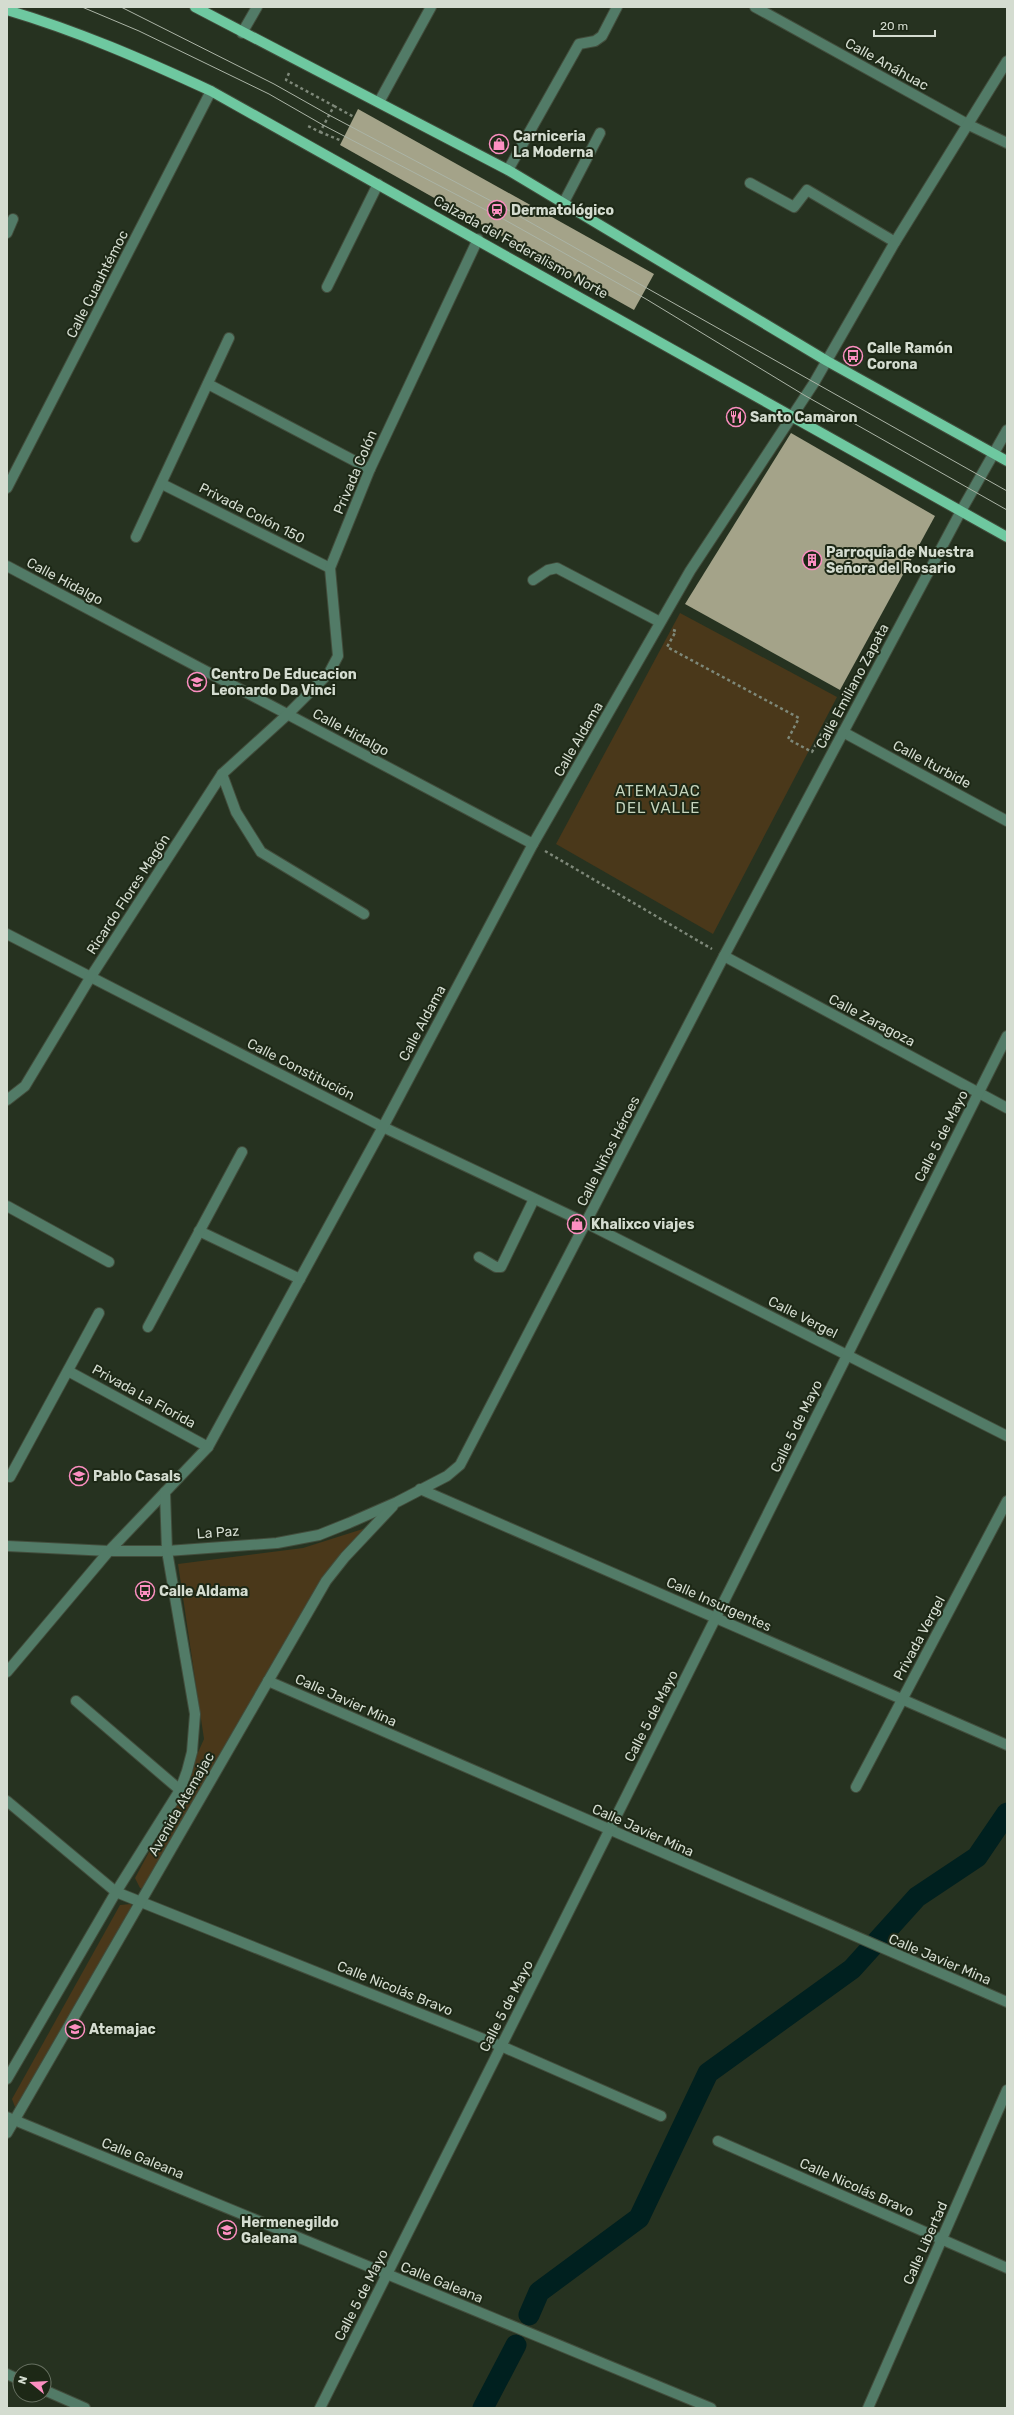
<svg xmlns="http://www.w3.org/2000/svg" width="1014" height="2415" viewBox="0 0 1014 2415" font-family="Rubik,sans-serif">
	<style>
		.green { fill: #4a381a }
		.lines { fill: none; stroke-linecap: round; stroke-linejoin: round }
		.canal { stroke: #00201f; stroke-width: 21 }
		.building { fill: #a4a389 }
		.minor-casing { stroke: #424d3c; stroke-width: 12 }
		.major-casing { stroke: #424d3c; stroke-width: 12 }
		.path { stroke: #7e8879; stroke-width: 2.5; stroke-dasharray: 3 3; stroke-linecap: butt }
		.minor { stroke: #527b67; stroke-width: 10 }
		.major { stroke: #6ec8a0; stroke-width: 10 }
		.tram { stroke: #abb4a6; stroke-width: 1 }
		.labels { text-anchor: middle; stroke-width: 4; stroke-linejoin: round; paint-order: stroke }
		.street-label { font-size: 14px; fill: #d4dcd0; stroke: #1d2816 }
		.poi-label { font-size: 14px; font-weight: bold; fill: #d4dcd0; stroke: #1d2816; text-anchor: start }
		.neighbourhood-label { font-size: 15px; letter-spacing: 1px; fill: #c5d4bd; stroke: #1d2816 }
	</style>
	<rect width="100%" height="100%" fill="#263220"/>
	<g class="green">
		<polygon points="680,613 837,697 713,934 556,844"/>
		<polygon points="366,1528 325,1576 146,1890 140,1888 135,1878 175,1804 204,1739 178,1564 303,1548"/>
		<polygon points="131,1904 133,1914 25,2107 15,2107 12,2099 120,1905"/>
	</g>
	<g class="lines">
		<g class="canal">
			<polyline points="529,2315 539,2292 639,2218 708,2073 852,1969 917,1897 977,1857 1007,1813"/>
			<polyline points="483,2408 516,2345"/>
		</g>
	</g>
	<g class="building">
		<polygon points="358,109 654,274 634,310 340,145"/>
		<polygon points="791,433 935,516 840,690 685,604"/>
	</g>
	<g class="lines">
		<defs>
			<g id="minor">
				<polyline points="755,7 969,125 1007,143"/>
				<polyline points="242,33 257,7"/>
				<polyline points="379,102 431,7"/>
				<polyline points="508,170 579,44 595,41 602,36 617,7"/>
				<polyline points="750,183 794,207 807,190 895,242"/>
				<polyline points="564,202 600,133"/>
				<polyline points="7,233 13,219"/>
				<polyline points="327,287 378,184"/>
				<polyline points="208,384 370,469"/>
				<polyline points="162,484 330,568"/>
				<polyline points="7,488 211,91"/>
				<polyline points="136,537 229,338"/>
				<polyline points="7,566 533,844"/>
				<polyline points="533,580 548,570 557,568 660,622"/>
				<polyline points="843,732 1007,821"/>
				<polyline points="222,774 236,812 261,852 364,914"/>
				<polyline points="7,934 383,1127 586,1223 1007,1436"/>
				<polyline points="724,956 1007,1108"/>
				<polyline points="7,1100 25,1086 90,978 222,774 288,714 329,673 338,656 330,568 370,469 478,239"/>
				<polyline points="7,1206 109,1262"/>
				<polyline points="199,1231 300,1279"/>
				<polyline points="479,1257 496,1267 501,1267 534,1199"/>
				<polyline points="148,1327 242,1152"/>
				<polyline points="68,1371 208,1447"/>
				<polyline points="10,1477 99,1313"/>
				<polyline points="420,1489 1007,1745"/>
				<polyline points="7,1546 109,1551 167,1551 277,1543 319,1535 349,1523 397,1502 447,1476 460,1465 724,956 961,511 1007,430"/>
				<polyline points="7,1672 109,1551 208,1447 383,1127 533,844 690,571 814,383 895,242 1007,61"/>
				<polyline points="268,1681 1007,2002"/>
				<polyline points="76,1701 180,1790"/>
				<polyline points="856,1787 1007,1501"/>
				<polyline points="7,1801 116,1892 501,2046 661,2116"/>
				<polyline points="7,2079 116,1892 180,1790 187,1771 192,1752 195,1714 167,1551 165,1492"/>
				<polyline points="7,2117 711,2408"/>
				<polyline points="7,2133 326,1581 345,1557 393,1506"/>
				<polyline points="718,2141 1007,2268"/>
				<polyline points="7,2374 20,2380"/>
				<polyline points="44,2390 85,2408"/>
				<polyline points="320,2408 1007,1036"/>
				<polyline points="868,2408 1007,2090"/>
			</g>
			<g id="major">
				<polyline points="195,7 508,170 827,361 1007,461"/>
				<path d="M7,10C78,31 144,60 211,91L1007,537"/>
			</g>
		</defs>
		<use href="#minor" class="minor-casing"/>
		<use href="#major" class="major-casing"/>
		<g class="path">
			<polyline points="289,73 286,80 334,106 320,132 308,126"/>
			<polyline points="334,106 354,117"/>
			<polyline points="320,132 342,141"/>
			<polyline points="673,630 676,631 667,647 799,718 788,739 812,752 827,723 830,725"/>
			<polyline points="545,851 712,949"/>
		</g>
		<use href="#minor" class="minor"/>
		<use href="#major" class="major"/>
		<g class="tram">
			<polyline points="82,7 139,31 269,94 323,125 505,220 646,299 804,395 1007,510"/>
			<polyline points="121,7 274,84 329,115 510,211 1007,491"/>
		</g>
	</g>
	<defs>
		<symbol id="shop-ring" viewBox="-11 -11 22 22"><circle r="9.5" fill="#1d2816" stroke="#fc8fc1" stroke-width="1.5"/><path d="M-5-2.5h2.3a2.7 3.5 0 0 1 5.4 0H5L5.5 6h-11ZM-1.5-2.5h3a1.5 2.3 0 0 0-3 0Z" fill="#fc8fc1"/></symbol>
		<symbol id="station-ring" viewBox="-11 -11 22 22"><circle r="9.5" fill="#1d2816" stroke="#fc8fc1" stroke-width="1.5"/><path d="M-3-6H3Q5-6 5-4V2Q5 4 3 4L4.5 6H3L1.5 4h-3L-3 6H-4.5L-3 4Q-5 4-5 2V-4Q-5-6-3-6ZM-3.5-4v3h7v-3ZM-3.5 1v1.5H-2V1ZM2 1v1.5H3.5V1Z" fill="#fc8fc1"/></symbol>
		<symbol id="bus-ring" viewBox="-11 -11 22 22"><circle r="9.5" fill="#1d2816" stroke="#fc8fc1" stroke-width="1.5"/><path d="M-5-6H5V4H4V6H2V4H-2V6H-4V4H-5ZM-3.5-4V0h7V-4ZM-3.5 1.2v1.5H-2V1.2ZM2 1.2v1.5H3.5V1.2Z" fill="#fc8fc1"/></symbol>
		<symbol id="restaurant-ring" viewBox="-11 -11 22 22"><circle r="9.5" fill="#1d2816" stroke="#fc8fc1" stroke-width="1.5"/><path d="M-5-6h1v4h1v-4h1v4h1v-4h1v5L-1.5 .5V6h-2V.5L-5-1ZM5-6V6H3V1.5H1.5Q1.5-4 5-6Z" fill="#fc8fc1"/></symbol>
		<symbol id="building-ring" viewBox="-11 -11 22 22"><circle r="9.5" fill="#1d2816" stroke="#fc8fc1" stroke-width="1.5"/><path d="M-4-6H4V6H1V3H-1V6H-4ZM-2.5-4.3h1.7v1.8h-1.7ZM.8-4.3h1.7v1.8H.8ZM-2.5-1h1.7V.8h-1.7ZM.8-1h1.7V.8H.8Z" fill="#fc8fc1"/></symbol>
		<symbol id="school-ring" viewBox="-11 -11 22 22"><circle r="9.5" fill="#1d2816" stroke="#fc8fc1" stroke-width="1.5"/><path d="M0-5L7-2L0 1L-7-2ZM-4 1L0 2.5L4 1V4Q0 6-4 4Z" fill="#fc8fc1"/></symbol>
	</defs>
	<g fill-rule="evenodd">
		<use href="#shop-ring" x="488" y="133" width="22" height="22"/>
		<use href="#station-ring" x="486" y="199" width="22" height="22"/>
		<use href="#bus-ring" x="842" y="345" width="22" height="22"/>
		<use href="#restaurant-ring" x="725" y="406" width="22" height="22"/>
		<use href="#building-ring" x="801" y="549" width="22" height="22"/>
		<use href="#school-ring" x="186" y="671" width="22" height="22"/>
		<use href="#shop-ring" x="566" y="1213" width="22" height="22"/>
		<use href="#school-ring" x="68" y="1465" width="22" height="22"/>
		<use href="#bus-ring" x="134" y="1580" width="22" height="22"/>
		<use href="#school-ring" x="64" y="2018" width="22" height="22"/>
		<use href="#school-ring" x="216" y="2219" width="22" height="22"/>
	</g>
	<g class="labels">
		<g class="street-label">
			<text transform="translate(887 64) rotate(29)" y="5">Calle Anáhuac</text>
			<text transform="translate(521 247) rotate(29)" y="5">Calzada del Federalismo Norte</text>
			<text transform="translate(97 284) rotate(-63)" y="5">Calle Cuauhtémoc</text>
			<text transform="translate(355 472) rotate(-67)" y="5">Privada Colón</text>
			<text transform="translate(252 513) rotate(27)" y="5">Privada Colón 150</text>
			<text transform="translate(65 581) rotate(28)" y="5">Calle Hidalgo</text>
			<text transform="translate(852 686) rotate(-62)" y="5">Calle Emiliano Zapata</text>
			<text transform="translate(351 732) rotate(28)" y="5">Calle Hidalgo</text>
			<text transform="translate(578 739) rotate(-60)" y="5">Calle Aldama</text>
			<text transform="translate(932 764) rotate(28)" y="5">Calle Iturbide</text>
			<text transform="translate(128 894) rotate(-57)" y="5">Ricardo Flores Magón</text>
			<text transform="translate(872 1020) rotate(28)" y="5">Calle Zaragoza</text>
			<text transform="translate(422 1023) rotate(-62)" y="5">Calle Aldama</text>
			<text transform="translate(301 1069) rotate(27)" y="5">Calle Constitución</text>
			<text transform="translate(941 1136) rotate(-63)" y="5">Calle 5 de Mayo</text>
			<text transform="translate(608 1151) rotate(-63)" y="5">Calle Niños Héroes</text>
			<text transform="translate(803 1317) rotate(27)" y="5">Calle Vergel</text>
			<text transform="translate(144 1396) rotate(29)" y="5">Privada La Florida</text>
			<text transform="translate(796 1426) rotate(-64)" y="5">Calle 5 de Mayo</text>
			<text transform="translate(218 1532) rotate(-4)" y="5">La Paz</text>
			<text transform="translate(719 1604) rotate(24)" y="5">Calle Insurgentes</text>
			<text transform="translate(919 1638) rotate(-62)" y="5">Privada Vergel</text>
			<text transform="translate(346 1700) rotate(24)" y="5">Calle Javier Mina</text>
			<text transform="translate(651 1716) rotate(-63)" y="5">Calle 5 de Mayo</text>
			<text transform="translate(181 1804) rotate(-60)" y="5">Avenida Atemajac</text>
			<text transform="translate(643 1830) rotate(24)" y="5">Calle Javier Mina</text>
			<text transform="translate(940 1959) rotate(23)" y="5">Calle Javier Mina</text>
			<text transform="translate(395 1988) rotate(22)" y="5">Calle Nicolás Bravo</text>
			<text transform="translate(506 2006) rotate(-63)" y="5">Calle 5 de Mayo</text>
			<text transform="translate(143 2158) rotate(22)" y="5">Calle Galeana</text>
			<text transform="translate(857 2187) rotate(24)" y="5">Calle Nicolás Bravo</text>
			<text transform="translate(925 2243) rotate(-66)" y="5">Calle Libertad</text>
			<text transform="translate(442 2282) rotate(22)" y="5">Calle Galeana</text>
			<text transform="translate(361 2295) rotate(-63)" y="5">Calle 5 de Mayo</text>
		</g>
		<g class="poi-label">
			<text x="513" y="141">Carniceria<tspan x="513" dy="16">La Moderna</tspan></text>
			<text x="511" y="215">Dermatológico</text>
			<text x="867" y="353">Calle Ramón<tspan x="867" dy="16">Corona</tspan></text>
			<text x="750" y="422">Santo Camaron</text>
			<text x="826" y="557">Parroquia de Nuestra<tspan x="826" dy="16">Señora del Rosario</tspan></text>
			<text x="211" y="679">Centro De Educacion<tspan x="211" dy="16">Leonardo Da Vinci</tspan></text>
			<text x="591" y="1229">Khalixco viajes</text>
			<text x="93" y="1481">Pablo Casals</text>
			<text x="159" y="1596">Calle Aldama</text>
			<text x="89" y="2034">Atemajac</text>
			<text x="241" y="2227">Hermenegildo<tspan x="241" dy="16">Galeana</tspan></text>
		</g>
		<g class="neighbourhood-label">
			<text x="658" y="796">ATEMAJAC<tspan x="658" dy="17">DEL VALLE</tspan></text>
		</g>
	</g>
	<rect width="1014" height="2415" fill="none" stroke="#d4dcd0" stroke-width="16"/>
	<g transform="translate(32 2383) rotate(288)"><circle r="19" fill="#1d2816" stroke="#667060"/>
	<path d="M0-3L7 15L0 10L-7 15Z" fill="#fc8fc1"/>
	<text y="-6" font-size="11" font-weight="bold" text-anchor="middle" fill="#d4dcd0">N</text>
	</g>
	<path d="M874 30v6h61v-6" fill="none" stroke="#d4dcd0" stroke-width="2"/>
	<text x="880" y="30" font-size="12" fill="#d4dcd0" stroke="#1d2816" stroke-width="3" paint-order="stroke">20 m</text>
</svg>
